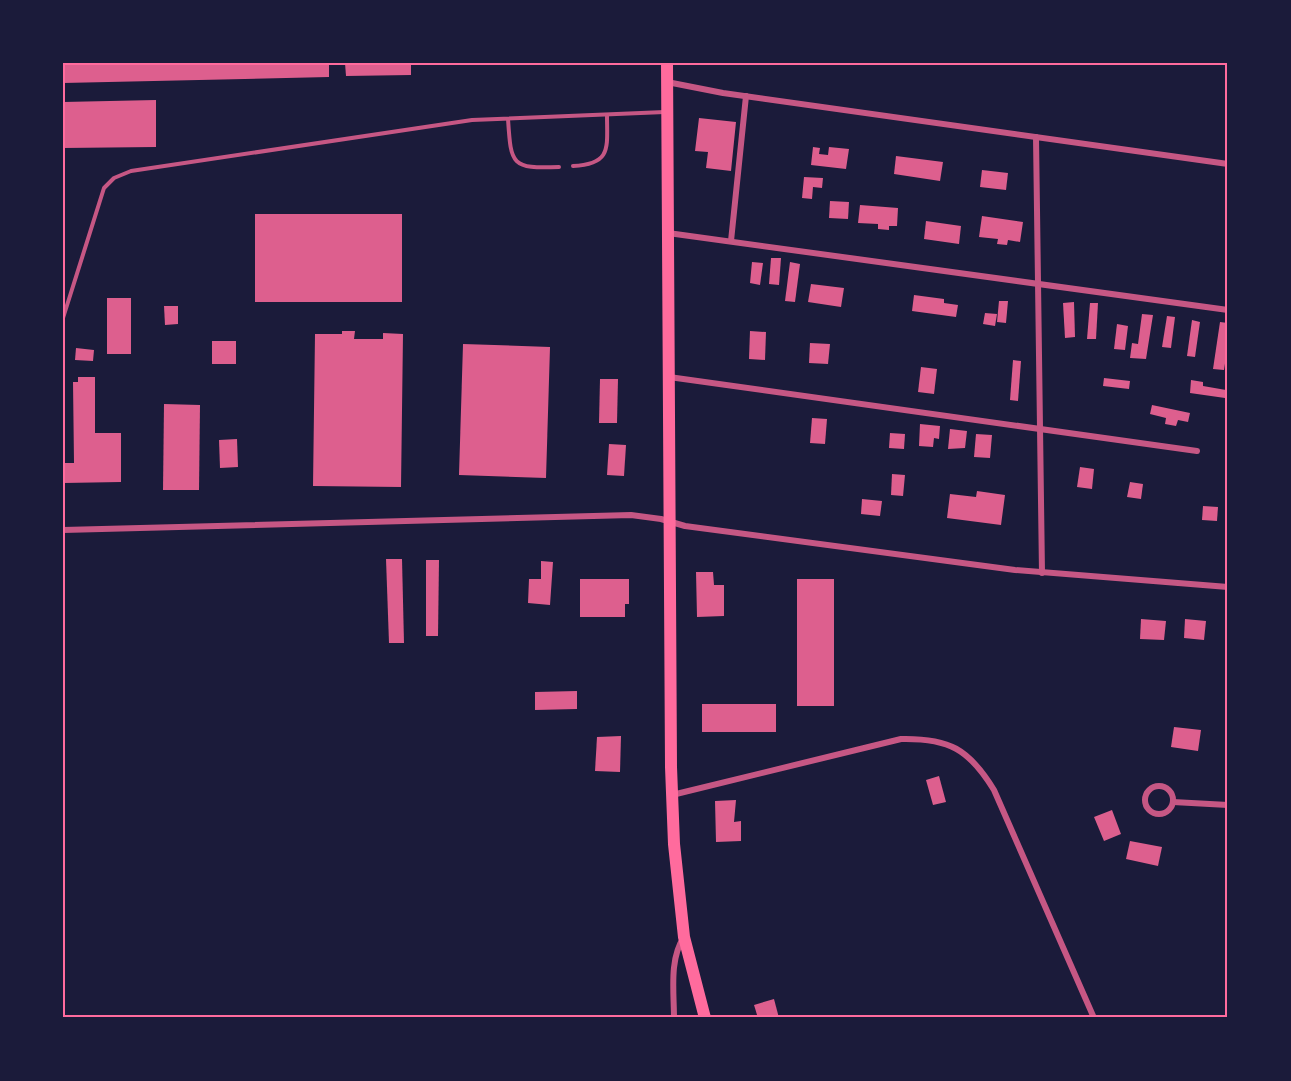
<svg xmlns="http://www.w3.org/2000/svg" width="1291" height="1081" viewBox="0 0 1291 1081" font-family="Cabin,sans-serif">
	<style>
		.building { fill: #dd5f8e }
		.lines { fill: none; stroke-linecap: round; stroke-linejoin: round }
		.service { stroke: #c65784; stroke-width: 4 }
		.minor { stroke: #c65784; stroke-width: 6 }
		.primary { stroke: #ff6b9d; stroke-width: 12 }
		.neatline { fill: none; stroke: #ff6b9d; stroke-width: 2 }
	</style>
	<rect width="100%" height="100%" fill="#1b1b3a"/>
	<g class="building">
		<polygon points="63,63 329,63 329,77 63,83"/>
		<polygon points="345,63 411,63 411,75 346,76"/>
		<polygon points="156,100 156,147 63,148 63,102"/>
		<polygon points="699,118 736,122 731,171 706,168 708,152 695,151"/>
		<polygon points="813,147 820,148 819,154 828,155 829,147 849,149 846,169 811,165"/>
		<polygon points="896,156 943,162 940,181 894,174"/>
		<polygon points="982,170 1008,173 1006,190 980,187"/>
		<polygon points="804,177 823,178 822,188 813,187 812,199 802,198"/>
		<polygon points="830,201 849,202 848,219 829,218"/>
		<polygon points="860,205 898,208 897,226 889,226 889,230 878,229 878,224 858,223"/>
		<rect x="255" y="214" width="147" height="88"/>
		<polygon points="982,216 1023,222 1020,242 1008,240 1007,245 997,244 998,239 979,237"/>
		<polygon points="926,221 961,226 959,244 924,239"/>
		<polygon points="771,258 781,258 779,285 769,284"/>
		<polygon points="752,262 763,263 760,285 750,283"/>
		<polygon points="790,262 800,264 795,302 785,301"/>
		<polygon points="811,284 844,288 841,307 808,302"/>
		<polygon points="914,295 944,299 944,303 958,305 956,317 912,311"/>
		<rect x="107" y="298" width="24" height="56"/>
		<polygon points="999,301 1008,301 1006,323 997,322"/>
		<polygon points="1074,302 1075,337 1065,338 1063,303"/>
		<polygon points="1090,303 1098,303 1096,339 1087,339"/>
		<polygon points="164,306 178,306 178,324 165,325"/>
		<polygon points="985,313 997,314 995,326 983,324"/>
		<polygon points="1142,314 1153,315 1146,359 1130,358 1132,343 1138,344"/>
		<polygon points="1167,316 1175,317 1171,348 1162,347"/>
		<polygon points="1192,320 1200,322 1195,357 1187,356"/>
		<polygon points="1220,322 1228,323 1228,344 1224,370 1213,369"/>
		<polygon points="1117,324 1128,326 1125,350 1114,349"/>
		<polygon points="342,331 355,331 354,339 383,339 383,333 403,334 401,487 313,486 315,334 342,334"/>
		<polygon points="750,331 766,332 765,360 749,359"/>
		<rect x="212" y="341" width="24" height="23"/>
		<polygon points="810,343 830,344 828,364 809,363"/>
		<polygon points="463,344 550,347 546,478 459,475"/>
		<polygon points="76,348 94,350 93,361 75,360"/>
		<polygon points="1013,360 1021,361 1018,401 1010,400"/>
		<polygon points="921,367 937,369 934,394 918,392"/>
		<polygon points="78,377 95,377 95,433 121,433 121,482 64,483 64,463 74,463 73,382 78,382"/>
		<polygon points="1104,378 1130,381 1129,389 1103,386"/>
		<polygon points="600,379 618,379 617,423 599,423"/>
		<polygon points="1191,380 1203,382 1203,386 1226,390 1225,398 1190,393"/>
		<polygon points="164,404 200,405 199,490 163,490"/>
		<polygon points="1152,405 1190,413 1188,422 1178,420 1176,426 1165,424 1166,418 1150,414"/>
		<polygon points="812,418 827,419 825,444 810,443"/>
		<polygon points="920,424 940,426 939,439 934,438 933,447 919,446"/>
		<polygon points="950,429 967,431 965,448 948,449"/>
		<polygon points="890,433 905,434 904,449 889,448"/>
		<polygon points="976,434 992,435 990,458 974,457"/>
		<polygon points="237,439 238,467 220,468 219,440"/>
		<polygon points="609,444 626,445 624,476 607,475"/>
		<polygon points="1080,467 1094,469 1092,489 1077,487"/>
		<polygon points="892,474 905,475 903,496 891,495"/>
		<polygon points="1130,482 1143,484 1141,499 1127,497"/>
		<polygon points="977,491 1005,495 1001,525 947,518 950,494 976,497"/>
		<polygon points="862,499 882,501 880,516 861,514"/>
		<polygon points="1203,506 1218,507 1217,521 1202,520"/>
		<polygon points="386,559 402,559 404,643 389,643"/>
		<polygon points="426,560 439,560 438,636 426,636"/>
		<polygon points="541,561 553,562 550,605 528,603 529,579 541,579"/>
		<polygon points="696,572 713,572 714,585 724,585 724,616 697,617"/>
		<polygon points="580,579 629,579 629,604 625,604 625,617 580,617"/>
		<rect x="797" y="579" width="37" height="127"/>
		<polygon points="1141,619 1166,621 1164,640 1140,639"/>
		<polygon points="1185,619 1206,621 1204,640 1184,638"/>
		<polygon points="577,691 577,709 535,710 535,692"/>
		<rect x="702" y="704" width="74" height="28"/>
		<polygon points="1174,727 1201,730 1198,751 1171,747"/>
		<polygon points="621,736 620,772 595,771 597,737"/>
		<polygon points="939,776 946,802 933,805 926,780"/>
		<polygon points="736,800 734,822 741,821 741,841 716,842 715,801"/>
		<polygon points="1112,810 1121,834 1104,841 1094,817"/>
		<polygon points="1130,841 1162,847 1158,866 1126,859"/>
		<polygon points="774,999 779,1018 758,1018 754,1005"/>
	</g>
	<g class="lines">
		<g class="service">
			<path d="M508,119C511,165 511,169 559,167"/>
			<path d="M573,166C612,164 607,148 607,115"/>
			<polyline points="63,318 104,188 114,178 131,171 472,120 665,112"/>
		</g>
		<g class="minor">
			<polyline points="667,82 723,93 1228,164"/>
			<polyline points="1036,137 1042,573"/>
			<polyline points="668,233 1228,310"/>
			<polyline points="731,241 746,96"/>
			<polyline points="669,377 1197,451"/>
			<polyline points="63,530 631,515 661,519 685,526 1015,570 1228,587"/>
			<circle cx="1159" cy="800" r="14"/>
			<path d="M672,795L901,739C949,738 969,749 994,790L1094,1018"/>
			<polyline points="1173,802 1228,805"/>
			<path d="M674,1018C674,992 669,959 684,937"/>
		</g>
		<polyline class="primary" points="667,63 671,767 674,844 684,937 705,1018"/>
	</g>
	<rect width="1291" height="1081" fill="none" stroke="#1b1b3a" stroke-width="129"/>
	<rect x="64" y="64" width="1162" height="952" class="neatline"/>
</svg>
